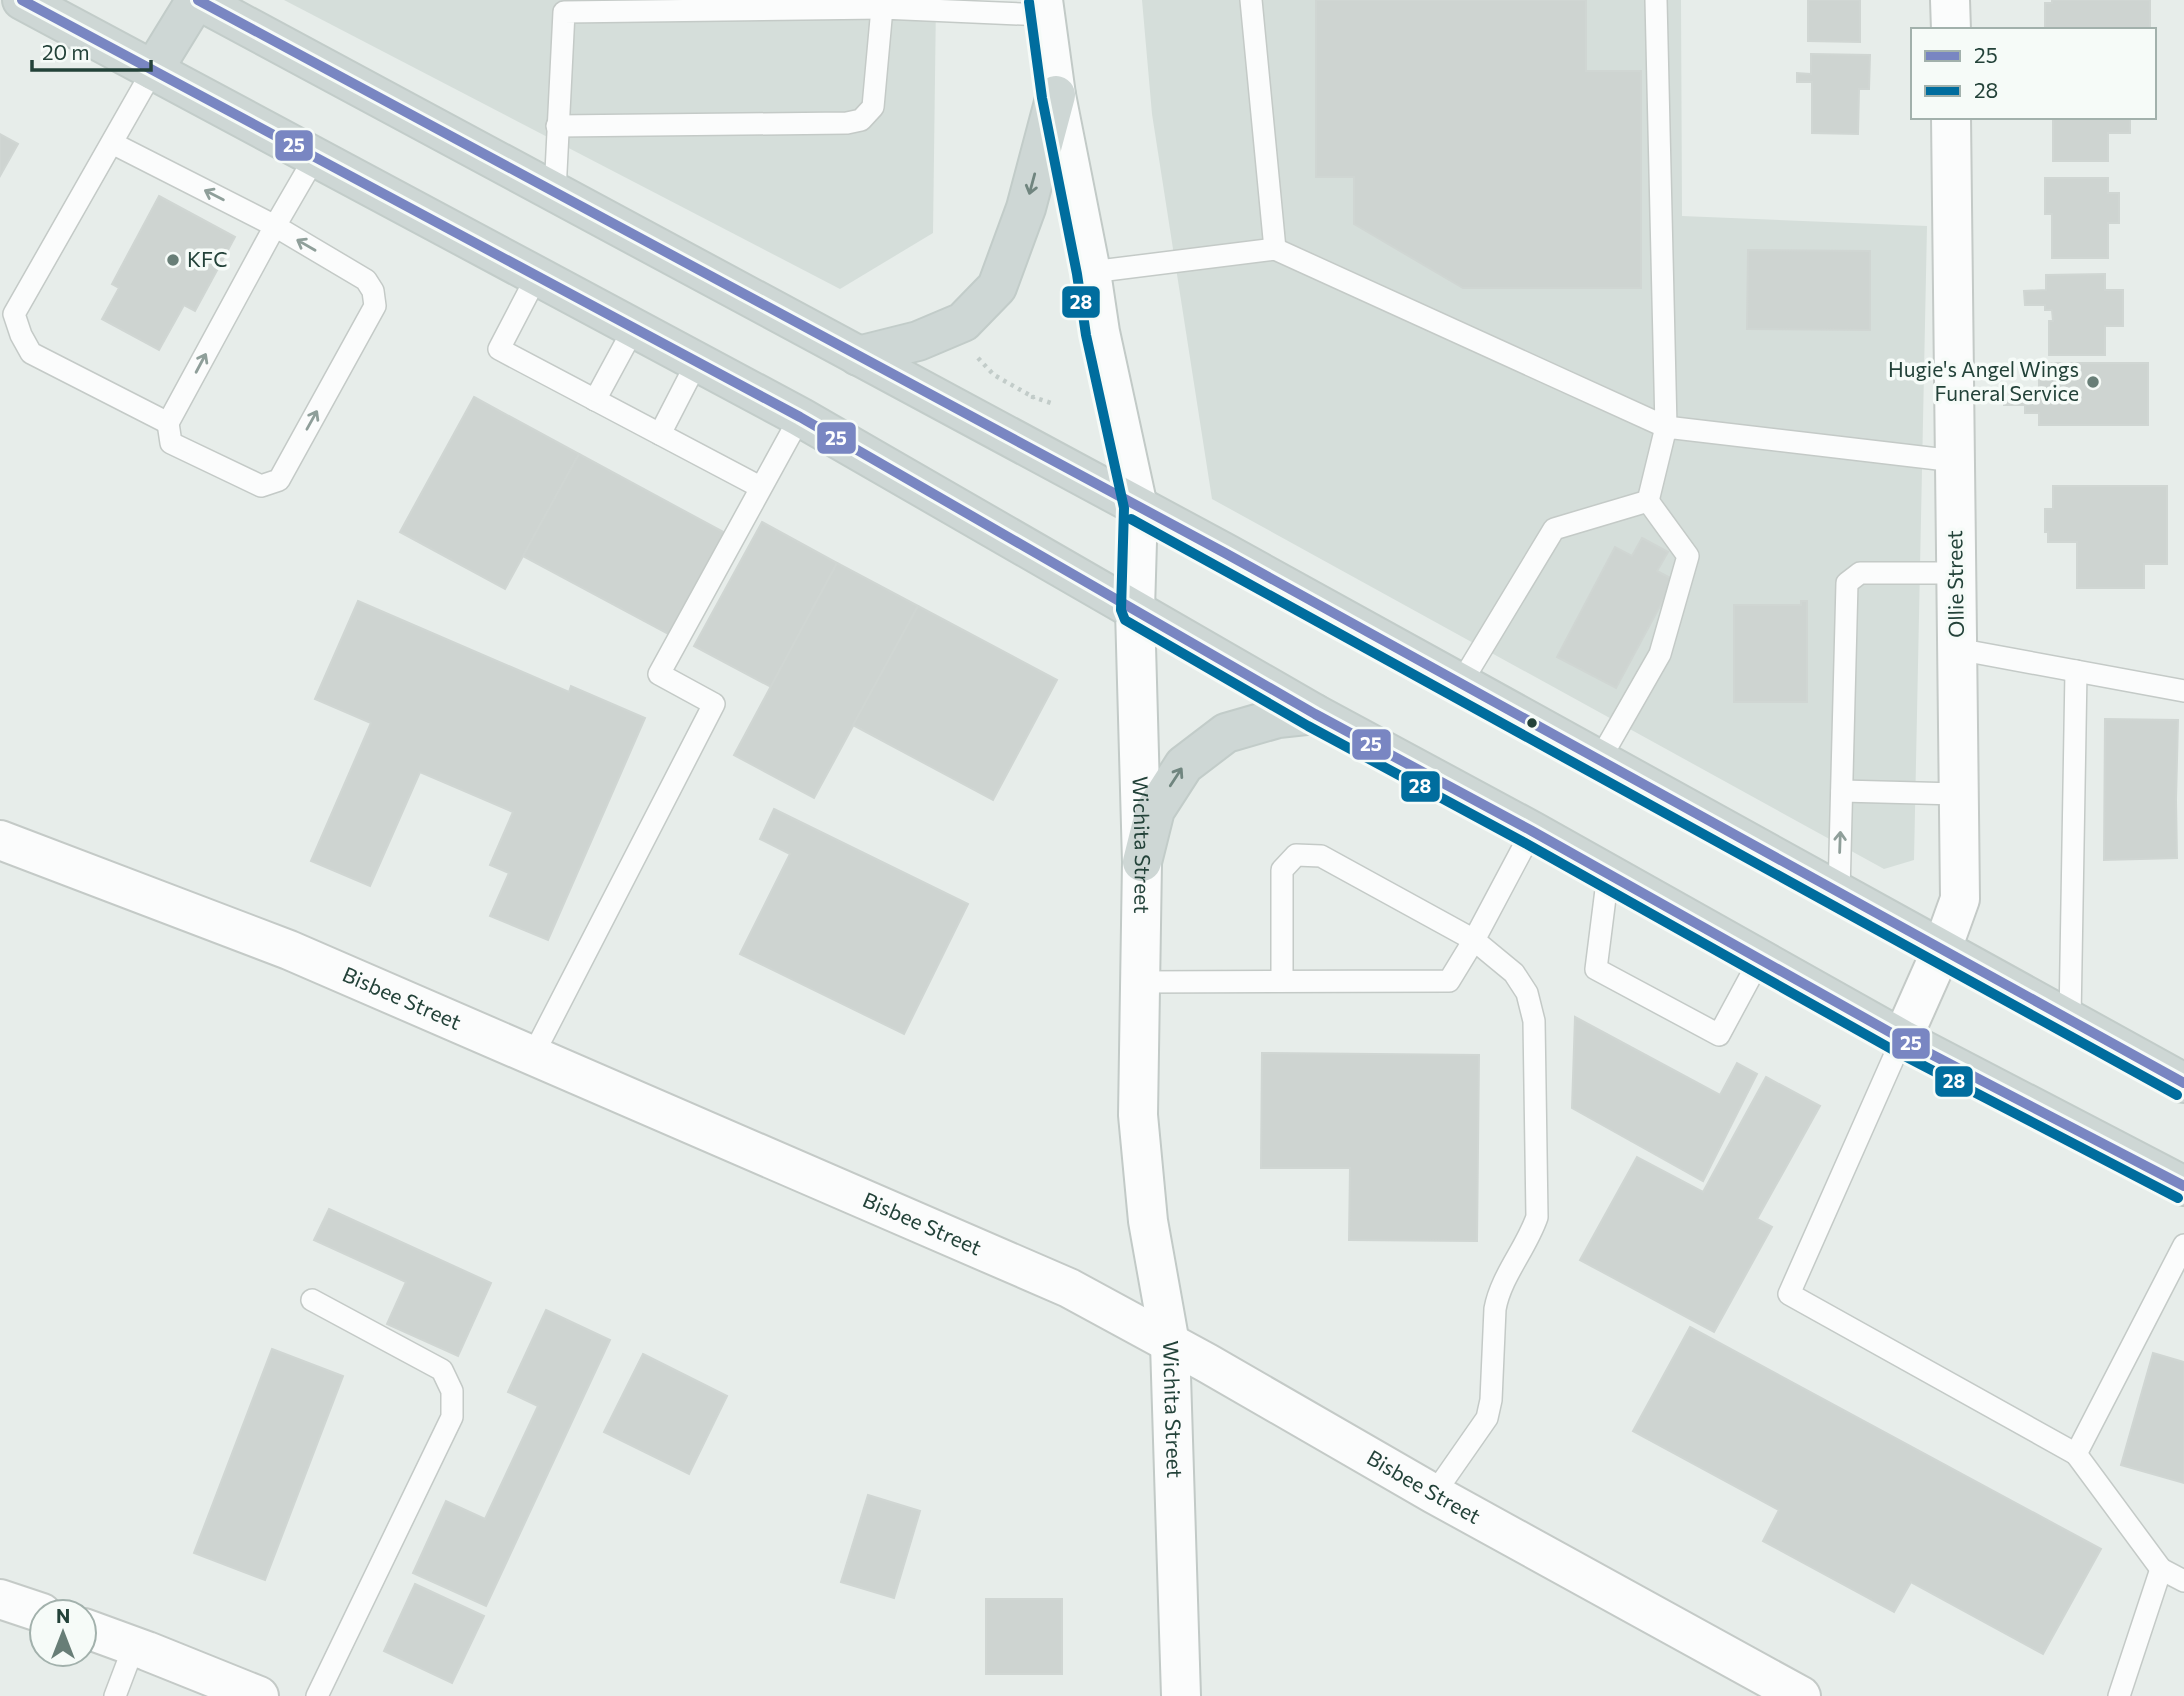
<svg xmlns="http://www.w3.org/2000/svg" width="2184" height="1696" viewBox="0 0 2184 1696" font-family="Commissioner,sans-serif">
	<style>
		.built { fill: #d5deda }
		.building { fill: #ced4d1; stroke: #d0d6d3; stroke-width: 2 }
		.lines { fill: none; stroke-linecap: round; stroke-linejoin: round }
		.lane-casing { stroke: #c4cac7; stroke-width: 24 }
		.street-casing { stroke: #c4cac7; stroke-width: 42 }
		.secondary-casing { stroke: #c2cac7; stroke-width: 42 }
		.primary-casing { stroke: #c2ccc9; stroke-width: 42 }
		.path { stroke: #c2ccc9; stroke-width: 4.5; stroke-dasharray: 3.5 5; stroke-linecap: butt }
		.lane { stroke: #fbfcfc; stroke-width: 21 }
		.street { stroke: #fbfcfc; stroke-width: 38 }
		.secondary { stroke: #fbfcfc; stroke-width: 38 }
		.primary { stroke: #ced7d5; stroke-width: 38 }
		.bus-1-casing { stroke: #f6fbf8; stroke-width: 16 }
		.bus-2-casing { stroke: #f6fbf8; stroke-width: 16 }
		.bus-1 { stroke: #7986c2; stroke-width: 10 }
		.bus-2 { stroke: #006d9e; stroke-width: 10 }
		.oneway { stroke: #70857f }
		.oneway2 { stroke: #8f9f9a }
		.poi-dot { fill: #687e77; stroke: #f6fbf8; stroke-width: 2.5 }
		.bus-dot { fill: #234239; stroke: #f6fbf8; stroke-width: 2.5 }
		.labels { text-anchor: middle; stroke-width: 7; stroke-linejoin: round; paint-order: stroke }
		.poi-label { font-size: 21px; fill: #234239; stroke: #f6fbf8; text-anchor: start }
		.street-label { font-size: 21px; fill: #234239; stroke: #f6fbf8 }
		.line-badge { stroke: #f6fbf8; stroke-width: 2.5 }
		.badge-label { font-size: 19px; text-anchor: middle; font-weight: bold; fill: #fff }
	</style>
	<rect width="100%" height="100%" fill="#e7edea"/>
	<g class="built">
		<polygon points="284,0 936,0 933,233 840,289"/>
		<polygon points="1142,0 1681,0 1682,216 1927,226 1914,860 1884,869 1212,499 1152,114"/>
	</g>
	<g class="building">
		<polygon points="1316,0 1586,0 1586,71 1641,71 1641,288 1463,288 1354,224 1354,177 1316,177"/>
		<polygon points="1808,0 1860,0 1860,42 1808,41"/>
		<polygon points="2052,0 2150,0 2150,29 2045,30 2045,3 2052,3"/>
		<polygon points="1811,54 1870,55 1869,89 1859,89 1858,134 1812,133 1812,82 1797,82 1797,73 1811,74"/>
		<polygon points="2053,117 2130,117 2130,133 2108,133 2108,161 2053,161"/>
		<polygon points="0,134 18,144 0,176"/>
		<polygon points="2045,178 2108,178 2108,193 2119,193 2119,223 2108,223 2108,258 2052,258 2052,214 2045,214"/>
		<polygon points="159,196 235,237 195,311 184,305 159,350 102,319 119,288 112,284"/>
		<polygon points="1748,250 1870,251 1870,330 1747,329"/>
		<polygon points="2105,274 2105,290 2123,290 2123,326 2105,326 2105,355 2049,355 2049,321 2053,321 2052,310 2045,310 2045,305 2025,305 2024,291 2046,290 2046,275"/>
		<polygon points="2039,363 2148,363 2148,425 2039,425 2039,413 2025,413 2025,405 2004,405 2004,401 2039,401"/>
		<polygon points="474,397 579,454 505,589 400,532"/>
		<polygon points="579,454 727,534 672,636 523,556"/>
		<polygon points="2053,486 2167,486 2167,564 2144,564 2144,588 2077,588 2077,542 2048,542 2048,532 2045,532 2045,509 2053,509"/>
		<polygon points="762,522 837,563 771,687 694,646"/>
		<polygon points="1642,538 1668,552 1657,571 1674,580 1616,688 1557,657 1615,547 1632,556"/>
		<polygon points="837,563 918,606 814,798 734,755"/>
		<polygon points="358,601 569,692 571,686 645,718 548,940 490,916 509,873 490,865 513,812 420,772 370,886 311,861 371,723 315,699"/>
		<polygon points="1801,601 1807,601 1807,702 1734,702 1734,605 1801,605"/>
		<polygon points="918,606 1057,680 993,800 853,725"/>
		<polygon points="2105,719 2178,720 2176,800 2177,858 2104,860"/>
		<polygon points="774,809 968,904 904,1034 740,954 790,854 760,839"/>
		<polygon points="1575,1017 1720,1095 1737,1063 1757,1074 1703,1181 1572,1108"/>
		<polygon points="1262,1053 1479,1055 1477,1241 1349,1240 1350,1168 1261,1168"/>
		<polygon points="1766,1077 1820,1106 1757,1219 1772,1227 1714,1332 1580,1260 1637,1157 1703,1192"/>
		<polygon points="329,1209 491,1283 458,1356 387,1324 406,1282 314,1240"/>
		<polygon points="546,1310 610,1340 486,1606 413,1573 446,1501 485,1519 538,1406 508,1392"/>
		<polygon points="1690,1327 2101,1549 2043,1654 1911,1582 1894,1612 1763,1541 1779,1510 1633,1431"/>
		<polygon points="272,1349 343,1376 265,1580 194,1553"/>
		<polygon points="2153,1353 2184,1362 2184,1483 2121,1465"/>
		<polygon points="643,1354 727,1396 689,1474 604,1432"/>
		<polygon points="868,1495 920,1511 894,1598 841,1582"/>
		<polygon points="415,1584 484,1616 452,1683 384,1651"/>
		<rect x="986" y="1599" width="76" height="75"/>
	</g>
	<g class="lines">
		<defs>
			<g id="lane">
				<polyline points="1251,0 1275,249"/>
				<polyline points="153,70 14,314 21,335 31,353 168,423"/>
				<polyline points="557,126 847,123 861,120 873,107 882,8 1044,15"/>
				<polyline points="112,143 275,226 366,280 373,291 375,306 279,480 261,486 171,443 168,423 275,226 315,157"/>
				<polyline points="555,192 564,12 882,8 882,0"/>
				<polyline points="1091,272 1275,249 1666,427 1656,0"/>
				<polyline points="537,276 499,349 760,487"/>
				<polyline points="595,400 634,328"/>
				<polyline points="660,434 697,362"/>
				<polyline points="1957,649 2184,691"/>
				<polyline points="1461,683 1554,529 1648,501 1666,427 1955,461"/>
				<polyline points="1600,759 1660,654 1688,556 1648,501"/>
				<polyline points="1842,791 1958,794"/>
				<polyline points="1608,874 1596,969 1719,1035 1760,959"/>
				<polyline points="1839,892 1847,583 1860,573 1955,573"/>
				<path d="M1282,981V870L1296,855L1321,856L1474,940L1514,973L1527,993L1534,1021L1537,1217C1526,1249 1501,1276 1495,1309L1491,1400L1487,1418L1434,1494"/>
				<polyline points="1140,982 1449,981 1474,940 1532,831"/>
				<polyline points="2070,1020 2076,671"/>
				<polyline points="1902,1039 1789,1294 2076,1454"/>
				<polyline points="533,1055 714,704 659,674 800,417"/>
				<polyline points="312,1300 442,1370 452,1391 452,1417 317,1696"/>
				<polyline points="2161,1569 2076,1454 2184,1245"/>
				<polyline points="115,1696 134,1646"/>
				<polyline points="2119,1696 2161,1569 2184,1581"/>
			</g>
			<g id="street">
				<polyline points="1950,0 1951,30"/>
				<path id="s1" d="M0,840L289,950L1069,1288L1207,1363L1434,1494L1801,1696"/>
				<polyline points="1902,1039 1942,949 1960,899 1951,117"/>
				<polyline points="0,1599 42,1613"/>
				<polyline points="84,1628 147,1651 259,1696"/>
			</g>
			<g id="secondary">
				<path id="s2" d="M1043,0L1056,95L1091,272L1100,332L1138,507L1135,610L1142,862L1138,1115L1148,1221L1170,1344L1181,1696"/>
			</g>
			<g id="primary">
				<polyline points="22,0 800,417 1315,714 1532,831 1902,1039 2184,1186"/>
				<polyline points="198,0 1225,553 2184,1083"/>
				<polyline points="153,70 196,0"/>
				<polyline points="858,356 918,341 963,322 997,287 1026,208 1056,95"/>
				<polyline points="1142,862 1155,810 1184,765 1226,733 1278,718 1315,714"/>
			</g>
		</defs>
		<use href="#lane" class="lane-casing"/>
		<use href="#street" class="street-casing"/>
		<use href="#secondary" class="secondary-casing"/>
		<use href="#primary" class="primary-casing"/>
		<g class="path">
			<polyline points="978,358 994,375 1033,397"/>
			<polyline points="1033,399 1033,397 1051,403"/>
		</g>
		<use href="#lane" class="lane"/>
		<use href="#street" class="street"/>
		<use href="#secondary" class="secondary"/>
		<use href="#primary" class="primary"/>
		<defs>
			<g id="bus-1">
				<polyline points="22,0 800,417 1315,714 1532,831 1902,1039 2184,1186"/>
				<polyline points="198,0 1225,553 2184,1083"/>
			</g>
			<g id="bus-2">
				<polyline points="1029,2 1042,98 1077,274 1086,335 1124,508 1121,610 1125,620 1308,726 1525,843 1895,1051 2178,1198"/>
				<polyline points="1131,519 2177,1095"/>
			</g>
		</defs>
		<use href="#bus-1" class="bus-1-casing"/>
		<use href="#bus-2" class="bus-2-casing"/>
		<use href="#bus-1" class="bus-1"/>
		<use href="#bus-2" class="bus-2"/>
	</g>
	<defs><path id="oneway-shaft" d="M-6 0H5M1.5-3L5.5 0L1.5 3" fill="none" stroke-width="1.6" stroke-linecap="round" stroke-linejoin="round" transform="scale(1.75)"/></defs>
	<g class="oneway">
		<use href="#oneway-shaft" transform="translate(1032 184) rotate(105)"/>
		<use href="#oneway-shaft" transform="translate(1176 777) rotate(-57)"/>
	</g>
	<g class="oneway2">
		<use href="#oneway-shaft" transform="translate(214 195) rotate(-153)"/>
		<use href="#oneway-shaft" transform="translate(306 245) rotate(-150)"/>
		<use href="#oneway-shaft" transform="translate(201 363) rotate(-62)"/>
		<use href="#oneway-shaft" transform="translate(312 420) rotate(-61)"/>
		<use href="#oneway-shaft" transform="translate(1840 842) rotate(-88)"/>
	</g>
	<g class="poi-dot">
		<circle cx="173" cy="260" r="7"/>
		<circle cx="2093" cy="382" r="7"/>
	</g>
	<circle class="bus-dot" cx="1532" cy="723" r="6"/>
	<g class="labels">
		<g class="poi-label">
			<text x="187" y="267">KFC</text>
			<text x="2079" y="377" text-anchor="end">Hugie's Angel Wings<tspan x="2079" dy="24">Funeral Service</tspan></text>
		</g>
		<g class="street-label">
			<text transform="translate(1956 584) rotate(-91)" y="7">Ollie Street</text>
			<text dy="7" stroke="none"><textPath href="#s2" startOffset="854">Wichita Street</textPath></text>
			<text dy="7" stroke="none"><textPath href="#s1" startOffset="432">Bisbee Street</textPath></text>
			<text dy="7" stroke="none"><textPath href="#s1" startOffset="999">Bisbee Street</textPath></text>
			<text dy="7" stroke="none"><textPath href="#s2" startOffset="1421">Wichita Street</textPath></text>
			<text dy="7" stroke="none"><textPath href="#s1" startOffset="1566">Bisbee Street</textPath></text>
		</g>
	</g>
	<g class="line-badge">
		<rect x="274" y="129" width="40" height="33" rx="7" fill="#7986c2"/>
		<rect x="1061" y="285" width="40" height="34" rx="7" fill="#006d9e"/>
		<rect x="816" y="421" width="41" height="34" rx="7" fill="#7986c2"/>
		<rect x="1351" y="728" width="41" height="33" rx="7" fill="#7986c2"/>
		<rect x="1400" y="770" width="41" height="33" rx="7" fill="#006d9e"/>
		<rect x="1891" y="1027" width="40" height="33" rx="7" fill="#7986c2"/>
		<rect x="1934" y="1065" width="40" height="33" rx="7" fill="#006d9e"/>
	</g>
	<g class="badge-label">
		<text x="294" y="152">25</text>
		<text x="1081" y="309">28</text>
		<text x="836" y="445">25</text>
		<text x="1371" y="751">25</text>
		<text x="1420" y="793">28</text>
		<text x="1911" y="1050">25</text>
		<text x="1954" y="1088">28</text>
	</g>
	<rect x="1911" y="28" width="245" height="91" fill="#f6fbf8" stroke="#a2b1ac" stroke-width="2"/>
	<rect x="1925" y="51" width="35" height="10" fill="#7986c2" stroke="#a2b1ac" stroke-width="2"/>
	<text x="1974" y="63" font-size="21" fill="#234239">25</text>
	<rect x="1925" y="86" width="35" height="10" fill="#006d9e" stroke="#a2b1ac" stroke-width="2"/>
	<text x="1974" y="98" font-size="21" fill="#234239">28</text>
	<g transform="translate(63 1633)"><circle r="33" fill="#f6fbf8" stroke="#a2b1ac" stroke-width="2"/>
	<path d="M0-5L12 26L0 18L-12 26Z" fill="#687e77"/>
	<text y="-10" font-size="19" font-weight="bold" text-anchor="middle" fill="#234239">N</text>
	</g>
	<path d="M32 60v10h119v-10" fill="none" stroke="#234239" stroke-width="3.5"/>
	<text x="42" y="60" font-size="21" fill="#234239" stroke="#f6fbf8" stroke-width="5" paint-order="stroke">20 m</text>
</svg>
